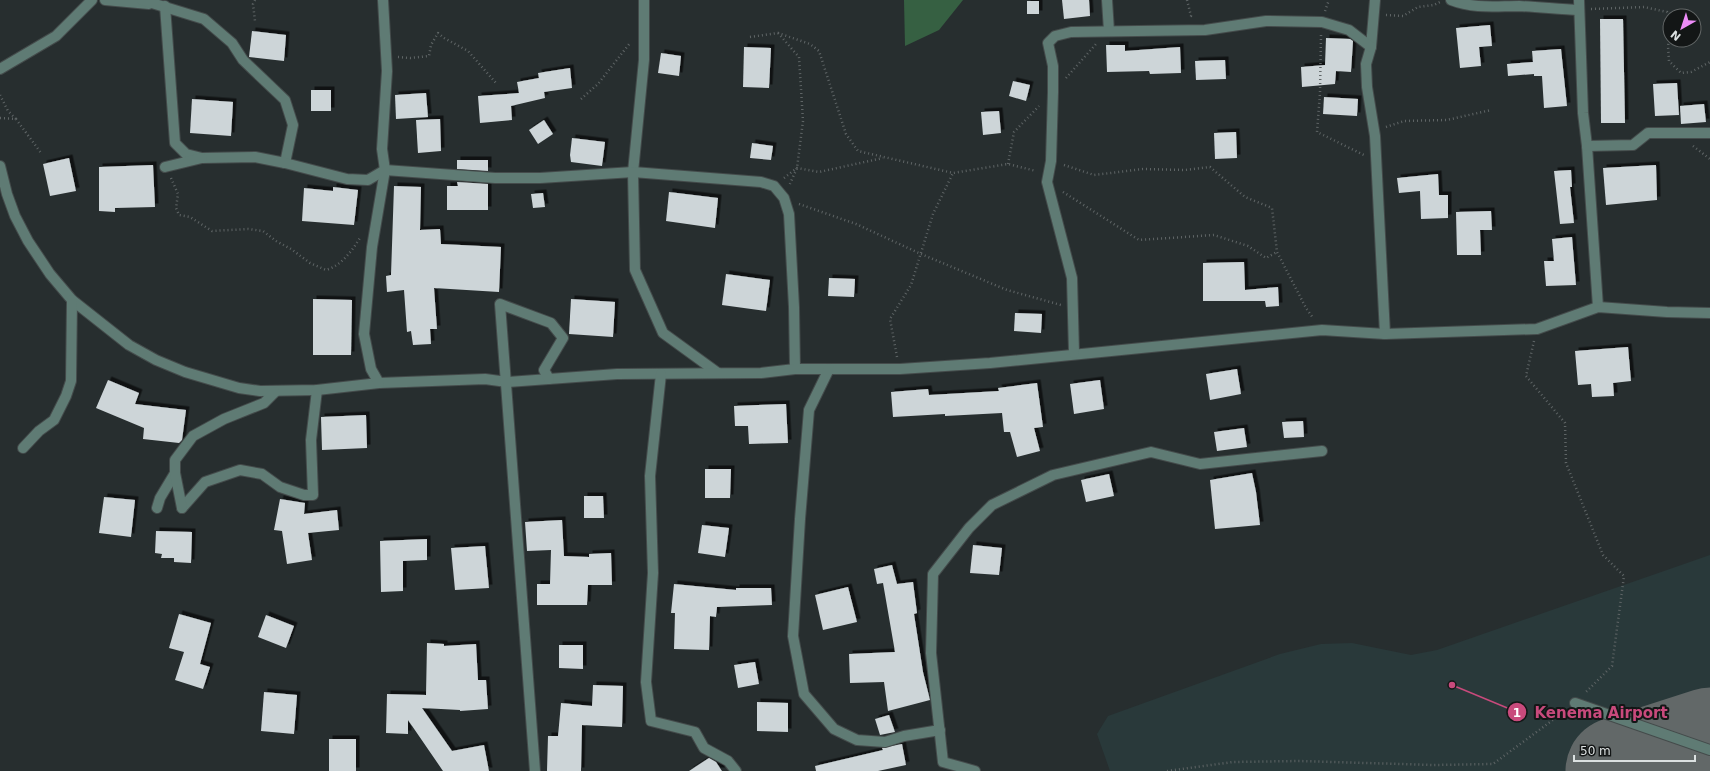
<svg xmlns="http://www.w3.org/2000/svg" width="1710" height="771" viewBox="0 0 1710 771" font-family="'DejaVu Sans',sans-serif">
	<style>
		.built { fill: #29393a }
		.green { fill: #366042 }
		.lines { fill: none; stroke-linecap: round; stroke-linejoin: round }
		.runway { stroke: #626868; stroke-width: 109 }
		.building { fill: #cdd5d8; filter: url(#shadow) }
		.minor-casing { stroke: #444b4b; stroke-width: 12 }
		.path { stroke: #5f6566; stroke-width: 2.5; stroke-dasharray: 1 3; stroke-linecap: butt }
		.minor { stroke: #5f7b74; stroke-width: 10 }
		.leader { fill: none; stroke: #c84a7c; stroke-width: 1.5 }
		.callout-dot { fill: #c84a7c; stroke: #131616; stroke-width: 1.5 }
		.mark-label { font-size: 12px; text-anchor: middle; font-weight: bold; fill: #fff }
		.callout-label { font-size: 15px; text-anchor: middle; font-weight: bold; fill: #c84a7c; stroke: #131616; stroke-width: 4; stroke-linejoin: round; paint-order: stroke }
	</style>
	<defs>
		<filter id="shadow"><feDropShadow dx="3.5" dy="-3.5" stdDeviation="0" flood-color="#0009"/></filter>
	</defs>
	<rect width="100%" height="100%" fill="#272e2f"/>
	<polygon class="built" points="1710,555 1710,771 1110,771 1097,734 1108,716 1280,654 1321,644 1352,643 1411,655 1437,650"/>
	<polygon class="green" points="904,0 963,0 939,30 905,46"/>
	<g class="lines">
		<polyline class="runway" points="1620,771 1710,742"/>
	</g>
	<g class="building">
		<polygon points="1062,0 1089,0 1090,16 1064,19"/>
		<rect x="1027" y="1" width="12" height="13"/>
		<polygon points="1600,19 1623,19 1625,123 1601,123"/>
		<polygon points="1490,25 1492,46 1479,47 1481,66 1460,68 1456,28"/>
		<polygon points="252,31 286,35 284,61 249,57"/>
		<polygon points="1326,38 1350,39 1353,41 1351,72 1336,71 1335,84 1302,87 1301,67 1325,65"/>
		<polygon points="1106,45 1125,45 1125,51 1180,47 1181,73 1150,74 1149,71 1107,72"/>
		<polygon points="744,47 771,48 769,88 743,87"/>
		<polygon points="1561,49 1567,106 1544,108 1542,76 1534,76 1534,74 1508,76 1507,64 1533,62 1532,51"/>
		<polygon points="661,53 681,56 679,76 658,73"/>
		<polygon points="1225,60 1226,79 1196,80 1195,61"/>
		<polygon points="570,68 572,88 544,92 545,98 511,106 512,120 480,123 478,96 519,93 517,82 539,78 538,73"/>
		<polygon points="1013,81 1030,85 1026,101 1009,96"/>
		<polygon points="1677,83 1679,115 1655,116 1653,84"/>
		<rect x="311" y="90" width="20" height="21"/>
		<polygon points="426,93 428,117 396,119 395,95"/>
		<polygon points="1324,97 1358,99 1357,116 1323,114"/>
		<polygon points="192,99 233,102 231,136 190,133"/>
		<polygon points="1704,104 1706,122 1681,124 1680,106"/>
		<polygon points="999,111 1001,133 983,135 981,112"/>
		<polygon points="440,119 441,151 418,153 416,120"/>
		<polygon points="544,120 553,134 538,144 529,130"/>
		<polygon points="1236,132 1237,158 1215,159 1214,133"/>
		<polygon points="572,138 605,142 602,166 571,162 570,155"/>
		<polygon points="752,143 773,146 771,160 750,158"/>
		<polygon points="69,158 76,191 50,196 43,164"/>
		<polygon points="457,160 488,160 488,171 457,169"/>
		<polygon points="153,165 155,207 115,208 115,212 99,211 99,167"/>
		<polygon points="1656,165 1657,200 1606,205 1603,168"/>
		<polygon points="1571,170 1572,187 1570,187 1574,223 1560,224 1554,171"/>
		<polygon points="1438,174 1439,195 1448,195 1448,218 1421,219 1420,191 1399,193 1397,178"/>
		<polygon points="457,182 488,184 488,210 447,210 447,186 458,186"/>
		<polygon points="394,186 421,187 420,230 440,229 441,244 501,247 499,292 434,288 437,329 430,329 431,344 413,345 411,331 407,332 404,290 387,292 386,276 391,275"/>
		<polygon points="333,187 358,190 354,225 302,221 304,188 333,191"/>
		<polygon points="669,192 718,198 715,228 666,221"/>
		<polygon points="543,193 545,207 533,208 531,194"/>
		<polygon points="1491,211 1492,230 1480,230 1481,255 1457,255 1456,212"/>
		<polygon points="1572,237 1576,285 1546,286 1544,261 1554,261 1552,239"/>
		<polygon points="1244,262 1245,290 1278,287 1279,306 1266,307 1265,301 1203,301 1203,263"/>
		<polygon points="726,274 770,280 766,311 722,305"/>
		<polygon points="829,278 855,279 854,297 828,296"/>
		<polygon points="313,299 352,300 351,355 313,355"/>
		<polygon points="571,299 615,302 613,337 569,334"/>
		<polygon points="1015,313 1042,314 1041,333 1014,331"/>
		<polygon points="1628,347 1631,381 1613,383 1614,396 1592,397 1591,384 1578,385 1575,351"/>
		<polygon points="1237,369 1241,394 1210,400 1206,374"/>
		<polygon points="108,380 139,393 135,404 186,410 182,440 179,443 143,439 144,428 96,408"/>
		<polygon points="1100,380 1104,409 1074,414 1070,384"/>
		<polygon points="1037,383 1043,427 1034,428 1040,451 1017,457 1010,432 1004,432 1002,413 945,416 945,414 893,417 891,392 928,389 929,395 999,391 998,388"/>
		<polygon points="786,404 788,443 749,444 748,426 735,426 734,406"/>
		<polygon points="366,415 367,448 322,450 321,417"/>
		<polygon points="1303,421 1304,437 1284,438 1282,422"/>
		<polygon points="1244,428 1247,447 1217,451 1214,432"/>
		<polygon points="705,469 731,469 730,498 705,498"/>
		<polygon points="1252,473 1256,492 1260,525 1215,529 1210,480"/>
		<polygon points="1109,474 1114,496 1086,502 1081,480"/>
		<polygon points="584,496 603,496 604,518 584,518"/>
		<polygon points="104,497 135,500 131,537 99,533"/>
		<polygon points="280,499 305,503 304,514 337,510 339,530 308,533 312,560 287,564 282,531 274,530"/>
		<polygon points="562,520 564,556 589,557 589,554 611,553 612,585 588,585 587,605 537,605 537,584 550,584 551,550 527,551 525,522"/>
		<polygon points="702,525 729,528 725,557 698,553"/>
		<polygon points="156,531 192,532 191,563 174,562 174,558 161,558 162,554 155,553"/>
		<polygon points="427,539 427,560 403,561 403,591 381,592 380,541"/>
		<polygon points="973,545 1002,548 999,575 970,573"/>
		<polygon points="485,546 489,588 455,590 451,548"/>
		<polygon points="892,565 897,584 913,582 917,613 914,614 923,672 930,700 888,711 884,682 850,683 849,654 895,652 883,583 877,584 874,569"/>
		<polygon points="674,584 736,590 736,588 771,588 772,605 717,607 716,617 710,616 709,650 674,649 675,613 671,613"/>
		<polygon points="848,587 857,622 823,630 815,595"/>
		<polygon points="179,614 211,623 200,664 210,667 203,689 175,680 184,652 169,648"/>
		<polygon points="266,615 294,626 286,648 258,637"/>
		<polygon points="427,643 444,644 444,646 476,644 478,680 486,680 488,709 460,711 460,710 422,708 452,751 484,745 489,771 443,771 408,720 408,734 386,733 387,694 426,695"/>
		<polygon points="559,645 583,645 583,669 559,668"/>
		<polygon points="755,662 759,684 738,688 734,665"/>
		<polygon points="593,685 623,686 622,727 582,725 581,771 547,771 548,736 558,736 561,703 592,706"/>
		<polygon points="264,692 297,695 294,734 261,731"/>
		<polygon points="757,702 788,703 788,732 757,731"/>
		<polygon points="889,715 895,732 880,735 875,719"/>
		<rect x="329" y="739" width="27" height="32"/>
		<polygon points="902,744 906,765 878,771 816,771 815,766 883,750 882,748"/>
		<polygon points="709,758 716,762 722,771 689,771"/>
	</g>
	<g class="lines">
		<defs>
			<g id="minor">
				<polyline points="105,0 149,4"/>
				<polyline points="142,0 204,19 232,43 243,60 285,100 293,125 285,163"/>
				<polyline points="644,0 644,60 633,172 635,270 663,333 718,373"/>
				<polyline points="1107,0 1109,31"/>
				<polyline points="1375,0 1371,47 1366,64 1367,87 1375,136 1385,334"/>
				<path d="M1451,0C1474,9 1496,6 1519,6C1539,7 1559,9 1579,10"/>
				<polyline points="1579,0 1583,113 1587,146 1598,307"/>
				<polyline points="165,6 175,143 186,154 202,158 255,157 285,163 347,179 368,180 385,170 495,178 540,178 633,172 761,182 774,186 784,198 789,214 794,307 795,369"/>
				<polyline points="0,69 56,36 92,0"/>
				<polyline points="1587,146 1633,145 1648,133 1710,133"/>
				<polyline points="0,166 7,194 15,216 28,241 50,274 72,300 129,345 156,360 185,372 239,388 260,391 317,390 379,383 485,379 507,382 617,374 761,373 795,369 900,369 990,363 1322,330 1385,334 1537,329 1598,307 1667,312 1710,313"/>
				<polyline points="165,167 202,158"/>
				<polyline points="1074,353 1072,278 1047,182 1051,161 1053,92 1053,66 1048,43 1055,36 1071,32 1205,30 1266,21 1322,22 1349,30 1371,47"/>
				<polyline points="829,369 809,410 800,519 793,636 804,694 834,729 857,740 885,742 904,736 940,730"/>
				<polyline points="661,374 650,476 653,573 646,682 651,721 695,732 704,748 728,761 736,771"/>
				<polyline points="379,383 371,369 364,334 372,247 385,170 382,149 387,71 383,0"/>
				<polyline points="23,448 39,431 54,420 66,396 71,381 72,300"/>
				<polyline points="157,508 160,498 175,473"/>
				<polyline points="182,508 205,482 240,470 262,474 280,487 304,495 313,495 311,440 317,390"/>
				<polyline points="182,508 175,473 175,460 193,436 224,419 264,403 275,392"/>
				<polyline points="1575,703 1710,750"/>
				<polyline points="535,771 500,304 551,323 563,338 544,370 549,379"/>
				<polyline points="975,771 943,762 931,653 933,574 969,528 992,505 1053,475 1151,452 1200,464 1322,451"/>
			</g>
		</defs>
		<use href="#minor" class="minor-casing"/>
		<g class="path">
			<polyline points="255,0 253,4 255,21"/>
			<polyline points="1187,0 1191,16 1188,17"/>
			<polyline points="1591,9 1644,7 1667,12 1670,21"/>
			<polyline points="1325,11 1329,0"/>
			<polyline points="1386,15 1403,16 1418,7 1434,5 1440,2"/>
			<polyline points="1670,32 1668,46 1669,61 1681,73 1691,72 1710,62"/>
			<polyline points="778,33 799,57 803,121 797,168 789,186"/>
			<polyline points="1321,35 1320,93 1317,132 1364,155"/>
			<polyline points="750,37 778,33 810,44 819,51 846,134 858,151 953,173 1008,164 1036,171"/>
			<polyline points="398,57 410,58 429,56 431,45 438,33 444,38 468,51 496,83"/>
			<polyline points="1066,78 1096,44"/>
			<polyline points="0,95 8,111 16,119"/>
			<polyline points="581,99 598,84 630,43"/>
			<polyline points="0,118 16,119 41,153"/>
			<polyline points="1386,127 1404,121 1447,120 1491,110"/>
			<polyline points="1693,146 1710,159"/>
			<polyline points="1008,164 1014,132 1039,106"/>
			<polyline points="1064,165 1094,175 1143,169 1185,170 1210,167 1245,197 1272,208 1277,252 1306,308 1313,318"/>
			<path d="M171,178L178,194L176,208L179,215L190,217L212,231L248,229L263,231L276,241L291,249L310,263L326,270C342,265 351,252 360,238"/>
			<polyline points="784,178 797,168 819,172 883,158"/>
			<polyline points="1063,192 1139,240 1214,235 1248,246 1266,258 1277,252"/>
			<polyline points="799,204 856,224 921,254 1007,290 1061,305"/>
			<polyline points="1534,341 1526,376 1565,423 1566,463 1603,555 1624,576 1612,666 1585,693"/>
			<polyline points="897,357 890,319 911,285 933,214 953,173"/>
			<polyline points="1167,771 1233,762 1299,761 1434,765 1493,764 1565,711"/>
		</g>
		<use href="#minor" class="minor"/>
	</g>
	<path class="leader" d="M1452 685L1517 712"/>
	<g class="callout-dot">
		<circle cx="1452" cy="685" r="4"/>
		<circle cx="1517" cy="712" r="10"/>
	</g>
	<g class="mark-label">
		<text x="1517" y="717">1</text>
	</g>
	<g class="callout-label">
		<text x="1601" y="718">Kenema Airport</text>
	</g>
	<g transform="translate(1682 28) rotate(219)"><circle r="19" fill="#131616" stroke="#636767"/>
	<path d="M0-3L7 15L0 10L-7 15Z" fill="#ee8cf8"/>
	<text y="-6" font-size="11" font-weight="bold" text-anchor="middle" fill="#dce1e1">N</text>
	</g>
	<path d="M1574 755v6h121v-6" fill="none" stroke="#dce1e1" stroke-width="2"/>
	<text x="1580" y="755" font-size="12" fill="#dce1e1" stroke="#131616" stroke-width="3" paint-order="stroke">50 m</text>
</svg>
